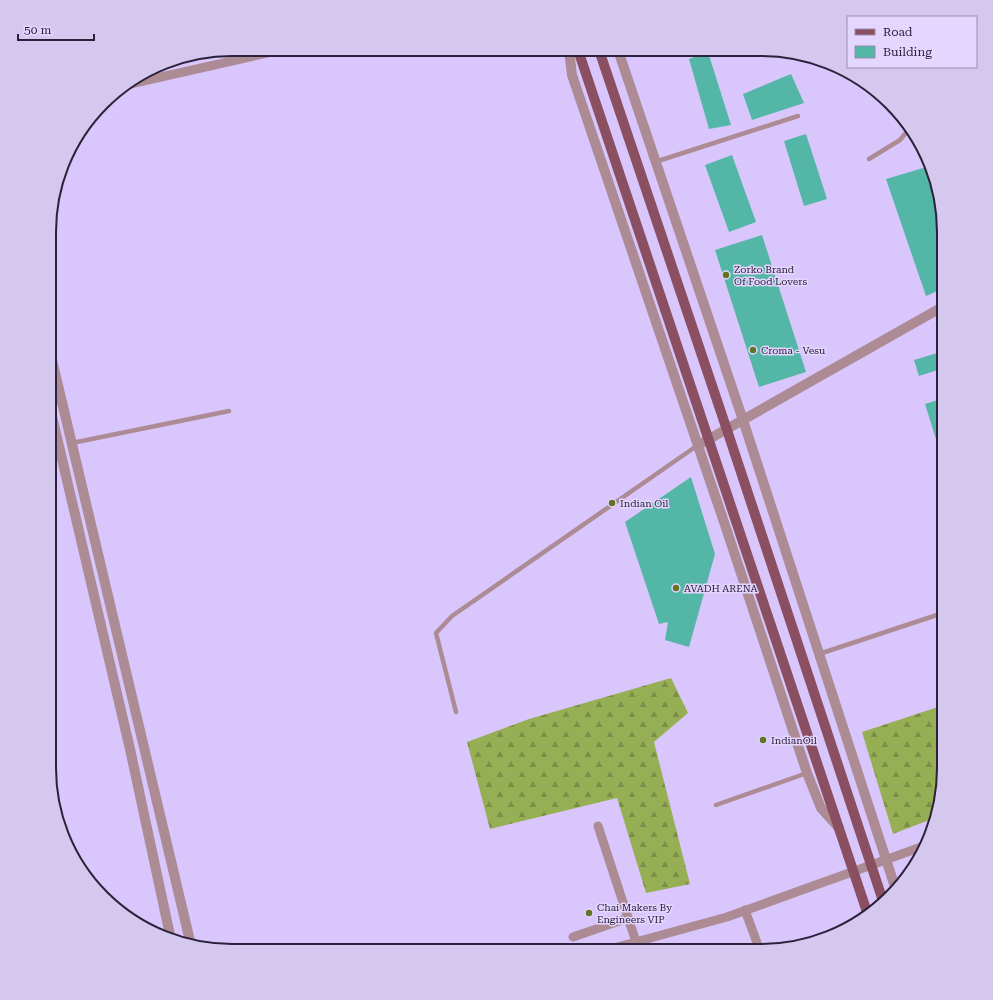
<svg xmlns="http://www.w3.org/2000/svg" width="993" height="1000" viewBox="0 0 993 1000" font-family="'Roboto Serif',serif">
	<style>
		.forest { fill: url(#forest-firs) }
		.building { fill: #54b6a6 }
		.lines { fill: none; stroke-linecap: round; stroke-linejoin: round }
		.service { stroke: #ad8b94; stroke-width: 4.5 }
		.minor { stroke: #ad8b94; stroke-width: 9 }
		.tertiary { stroke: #ad8b94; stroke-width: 10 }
		.primary { stroke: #8a5061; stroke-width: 10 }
		.poi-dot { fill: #627423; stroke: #e4d6ff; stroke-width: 1.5 }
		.labels { text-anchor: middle; stroke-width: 3; stroke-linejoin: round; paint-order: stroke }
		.poi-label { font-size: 10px; fill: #2b213a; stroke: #e4d6ff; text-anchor: start }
		.rim { fill: none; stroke: #2b213a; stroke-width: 2 }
	</style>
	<defs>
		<pattern id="forest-firs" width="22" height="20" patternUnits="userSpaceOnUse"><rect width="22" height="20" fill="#97af54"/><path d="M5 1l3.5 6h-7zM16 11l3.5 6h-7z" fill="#7b8e47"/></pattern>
	</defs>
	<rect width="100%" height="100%" fill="#d9c6fc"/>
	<g class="forest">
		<polygon points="671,678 688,713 654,742 690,884 646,893 617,798 490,829 467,742 529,719"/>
		<polygon points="944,705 944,780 932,819 893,834 862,732"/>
	</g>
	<g class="building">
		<polygon points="708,52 731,125 709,129 689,59"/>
		<polygon points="791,74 804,103 752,120 743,94"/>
		<polygon points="806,134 827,199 804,206 784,141"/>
		<polygon points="732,155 756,222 729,232 705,165"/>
		<polygon points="930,166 934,173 944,220 944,288 926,296 886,179"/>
		<polygon points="762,235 806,372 759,387 715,250"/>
		<polygon points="944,351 944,368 919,376 914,360"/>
		<polygon points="944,398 944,450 940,452 925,404"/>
		<polygon points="691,477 715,554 689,647 665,640 668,622 659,624 625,522"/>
	</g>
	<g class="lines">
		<g class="service">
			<polyline points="869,159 900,140 910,128"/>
			<polyline points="655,162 798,116"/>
			<polyline points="72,443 229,411"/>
			<polyline points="819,654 943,613"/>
			<polyline points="456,712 436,633 452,616 698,445"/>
			<polyline points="716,805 807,773"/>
		</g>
		<g class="minor">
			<polyline points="130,84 285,49"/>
			<polyline points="598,826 636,942"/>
			<polyline points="745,910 760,951"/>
			<polyline points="573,937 628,918"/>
			<polyline points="603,951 727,917 924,846"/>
		</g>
		<g class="tertiary">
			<polyline points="569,50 572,75 726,528 807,773 821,808 839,828"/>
			<polyline points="618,50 743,420 895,887"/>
			<polyline points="52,360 190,941"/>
			<polyline points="51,412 130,749 170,935"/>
			<polyline points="702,443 944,306"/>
		</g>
		<g class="primary">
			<polyline points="578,50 868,915"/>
			<polyline points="599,50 727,430 883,901"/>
		</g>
	</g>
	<g class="poi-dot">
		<circle cx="726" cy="275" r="4"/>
		<circle cx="753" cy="350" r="4"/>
		<circle cx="612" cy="503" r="4"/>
		<circle cx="676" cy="588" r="4"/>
		<circle cx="763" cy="740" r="4"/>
		<circle cx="589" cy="913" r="4"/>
	</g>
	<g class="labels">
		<g class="poi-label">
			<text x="734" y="273">Zorko Brand<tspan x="734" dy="12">Of Food Lovers</tspan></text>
			<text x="761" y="354">Croma - Vesu</text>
			<text x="620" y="507">Indian Oil</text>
			<text x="684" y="592">AVADH ARENA</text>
			<text x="771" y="744">IndianOil</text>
			<text x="597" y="911">Chai Makers By<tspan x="597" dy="12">Engineers VIP</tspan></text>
		</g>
	</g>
	<path d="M0 0H993V1000H0ZM232 56H761A176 176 0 0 1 937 232V768A176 176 0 0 1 761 944H232A176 176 0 0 1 56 768V232A176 176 0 0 1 232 56Z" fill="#d5c8ef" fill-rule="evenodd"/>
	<path class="rim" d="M232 56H761A176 176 0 0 1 937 232V768A176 176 0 0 1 761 944H232A176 176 0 0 1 56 768V232A176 176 0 0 1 232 56Z"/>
	<rect x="847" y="16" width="130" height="52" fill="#e4d6ff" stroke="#9a8eb0"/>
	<rect x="855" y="29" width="20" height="6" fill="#8a5061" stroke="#9a8eb0"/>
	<text x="883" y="36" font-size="12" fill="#2b213a">Road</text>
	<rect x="855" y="46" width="20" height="12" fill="#54b6a6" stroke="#9a8eb0"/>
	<text x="883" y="56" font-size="12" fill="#2b213a">Building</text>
	<path d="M18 34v6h76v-6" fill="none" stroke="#2b213a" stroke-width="2"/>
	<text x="24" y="34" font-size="12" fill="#2b213a" stroke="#e4d6ff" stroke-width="3" paint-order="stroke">50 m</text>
</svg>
